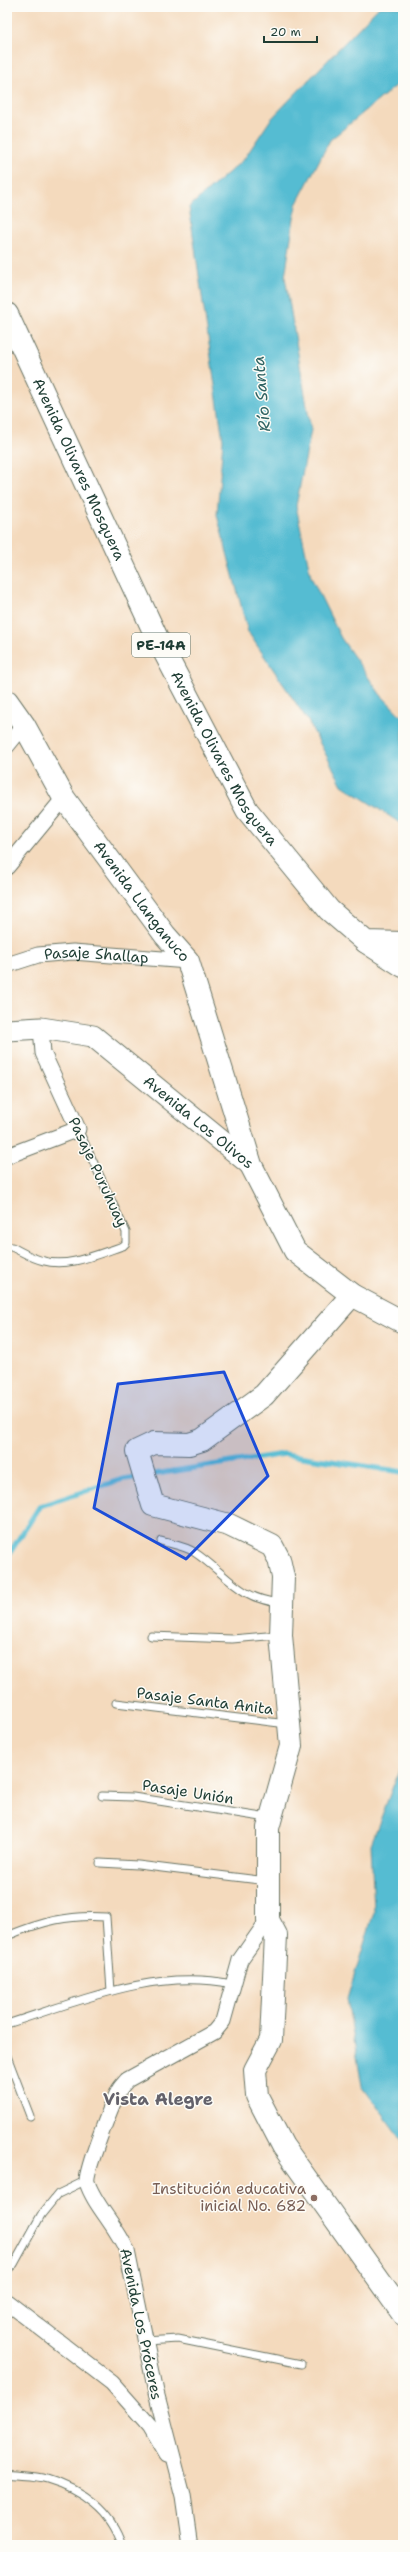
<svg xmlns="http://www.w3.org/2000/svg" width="410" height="2552" viewBox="0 0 410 2552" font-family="'Shantell Sans',sans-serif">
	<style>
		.water { fill: #54bcd2; stroke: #3a7c83 }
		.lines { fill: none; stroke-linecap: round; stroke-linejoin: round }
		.stream { stroke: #54bcd2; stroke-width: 5.5 }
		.service-casing { stroke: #6a7464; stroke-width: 9 }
		.minor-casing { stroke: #6a7464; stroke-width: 17 }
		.secondary-casing { stroke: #6a7464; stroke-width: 23 }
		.primary-casing { stroke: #6a7464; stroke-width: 24 }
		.trunk-casing { stroke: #6a7464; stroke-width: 24 }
		.service { stroke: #fff; stroke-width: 7 }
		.minor { stroke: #fff; stroke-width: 15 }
		.secondary { stroke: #fff; stroke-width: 21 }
		.primary { stroke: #fff; stroke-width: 22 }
		.trunk { stroke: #fff; stroke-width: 22 }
		.marked { fill: #1d4ed8; fill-opacity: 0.2; stroke: #1d4ed8; stroke-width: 3; stroke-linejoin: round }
		.education-dot { fill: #8d6e63; stroke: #fdfcf7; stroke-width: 1.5 }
		.labels { text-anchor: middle; stroke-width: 3; stroke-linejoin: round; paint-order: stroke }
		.shield { fill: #fdfcf7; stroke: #62766e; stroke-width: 1 }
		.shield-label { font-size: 14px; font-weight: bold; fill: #1f3d34 }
		.street-label { font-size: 15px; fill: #1f3d34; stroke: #fdfcf7 }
		.education-label { font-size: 15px; fill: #785e54; stroke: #fdfcf7; text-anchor: end }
		.water-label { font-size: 16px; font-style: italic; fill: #2f6363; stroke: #fdfcf7 }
		.quarter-label { font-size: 17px; font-weight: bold; fill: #64626b; stroke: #fdfcf7 }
	</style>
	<rect width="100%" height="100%" fill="#fdfcf7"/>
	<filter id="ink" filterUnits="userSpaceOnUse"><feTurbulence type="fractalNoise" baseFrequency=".025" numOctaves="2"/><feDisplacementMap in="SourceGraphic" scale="8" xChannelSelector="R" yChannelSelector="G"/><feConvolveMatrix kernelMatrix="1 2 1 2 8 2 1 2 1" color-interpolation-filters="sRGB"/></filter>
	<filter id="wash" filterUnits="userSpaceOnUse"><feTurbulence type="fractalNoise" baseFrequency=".012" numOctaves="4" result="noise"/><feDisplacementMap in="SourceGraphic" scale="16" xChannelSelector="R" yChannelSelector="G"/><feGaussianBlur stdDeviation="0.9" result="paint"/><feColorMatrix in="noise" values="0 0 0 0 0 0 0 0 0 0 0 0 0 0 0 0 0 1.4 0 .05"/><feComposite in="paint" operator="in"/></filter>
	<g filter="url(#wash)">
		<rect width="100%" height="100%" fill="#f4dabd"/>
		<g class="water">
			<polygon points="379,7 403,7 403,80 330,140 296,205 285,277 311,430 296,506 311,577 341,638 380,694 403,718 403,825 342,785 308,721 248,632 217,515 223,440 189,207 244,159 271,119"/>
			<polygon points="403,1760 403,2142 362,2086 347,1999 374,1912 371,1844"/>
		</g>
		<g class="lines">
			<g class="stream">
				<polyline points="149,1475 284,1454 403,1472"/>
				<polyline points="7,1557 40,1506 123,1479 141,1477"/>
			</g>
		</g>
	</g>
	<g filter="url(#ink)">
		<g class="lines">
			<defs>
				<g id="service">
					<path d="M7,1247H12C22,1252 33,1259 44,1261C69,1268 100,1253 123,1246L126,1243V1232L78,1129"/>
					<path d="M161,1541C171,1544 185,1546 194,1552C226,1573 238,1599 280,1603"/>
					<polyline points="151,1636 232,1639 279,1635"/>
					<polyline points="116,1703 287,1724"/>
					<polyline points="102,1796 133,1797 268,1818"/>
					<polyline points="100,1863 138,1865 267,1881"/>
					<path d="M7,1936C41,1922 69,1914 106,1917L111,1991"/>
					<path d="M7,2024C80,2001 155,1968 232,1984"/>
					<polyline points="7,2056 30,2116"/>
					<polyline points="7,2270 14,2264 41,2215 58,2194 87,2180"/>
					<polyline points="145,2341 178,2339 301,2364"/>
					<path d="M7,2474C20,2476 35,2475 47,2479C81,2489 111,2510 122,2545"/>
				</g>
				<g id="minor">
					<polyline points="7,746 24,725"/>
					<polyline points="7,867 64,798"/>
					<path id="s1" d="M7,965L38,955L73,952L188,961"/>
					<polyline points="7,1156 78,1129 43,1053 41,1028"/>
					<polyline points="7,2302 112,2383 150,2426 167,2455"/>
					<path d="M190,2545L183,2496L156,2392L127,2251C117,2226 94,2205 87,2182C85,2172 112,2104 118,2092C120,2087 124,2084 127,2080L214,2032L223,2021L240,1960L268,1920"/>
				</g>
				<g id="secondary">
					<path id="s2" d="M7,1030L41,1028L93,1036L251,1165"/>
				</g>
				<g id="primary">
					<path id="s3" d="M7,701L24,725L64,798L165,935L188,961L251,1165L295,1251L352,1295L403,1322"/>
					<polyline points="366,942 403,966"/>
					<polyline points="352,1295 264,1395 202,1440 189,1444 154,1443 137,1451 153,1505 229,1525 272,1546 279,1559 283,1577 281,1635 291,1746 268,1828 268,1920 276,1935 271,2040 255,2070 257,2096 283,2146 403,2314"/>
				</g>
				<g id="trunk">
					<path id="s4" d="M7,314L157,638L247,810L329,910L366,942L403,943"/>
				</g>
			</defs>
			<use href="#service" class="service-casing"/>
			<use href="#minor" class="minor-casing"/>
			<use href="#secondary" class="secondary-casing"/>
			<use href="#primary" class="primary-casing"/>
			<use href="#trunk" class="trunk-casing"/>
			<use href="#service" class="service"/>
			<use href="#minor" class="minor"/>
			<use href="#secondary" class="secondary"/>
			<use href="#primary" class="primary"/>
			<use href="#trunk" class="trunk"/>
		</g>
	</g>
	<path class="marked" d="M224,1372L268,1476L186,1559L94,1508L118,1384Z"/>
	<circle class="education-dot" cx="314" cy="2198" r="4"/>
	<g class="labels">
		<rect class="shield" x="132" y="633" width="58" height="24" rx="3"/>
		<g class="shield-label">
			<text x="161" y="650">PE-14A</text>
		</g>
		<g class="street-label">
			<text dy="5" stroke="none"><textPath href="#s4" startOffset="171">Avenida Olivares Mosquera</textPath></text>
			<text dy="5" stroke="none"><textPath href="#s4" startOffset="495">Avenida Olivares Mosquera</textPath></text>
			<text dy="5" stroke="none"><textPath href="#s3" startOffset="242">Avenida Llanganuco</textPath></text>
			<text dy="5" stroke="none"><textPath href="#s1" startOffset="91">Pasaje Shallap</textPath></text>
			<text dy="5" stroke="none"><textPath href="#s2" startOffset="223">Avenida Los Olivos</textPath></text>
			<text transform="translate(98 1172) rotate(65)" y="5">Pasaje Puruhuay</text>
			<text transform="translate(205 1701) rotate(7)" y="5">Pasaje Santa Anita</text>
			<text transform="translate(188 1792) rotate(9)" y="5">Pasaje Unión</text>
			<text transform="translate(141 2324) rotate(78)" y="5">Avenida Los Próceres</text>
		</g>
		<g class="education-label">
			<text x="306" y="2194">Institución educativa<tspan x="306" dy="17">inicial No. 682</tspan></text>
		</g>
		<g class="water-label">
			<text transform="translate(261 394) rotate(-95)" y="6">Río Santa</text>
		</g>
		<g class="quarter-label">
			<text x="158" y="2105">Vista Alegre</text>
		</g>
	</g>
	<rect width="410" height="2552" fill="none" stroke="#fdfcf7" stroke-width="24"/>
	<path d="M264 36v6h53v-6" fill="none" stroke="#1f3d34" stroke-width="2"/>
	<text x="270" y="36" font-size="12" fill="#1f3d34" stroke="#fdfcf7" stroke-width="3" paint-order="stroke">20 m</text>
</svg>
